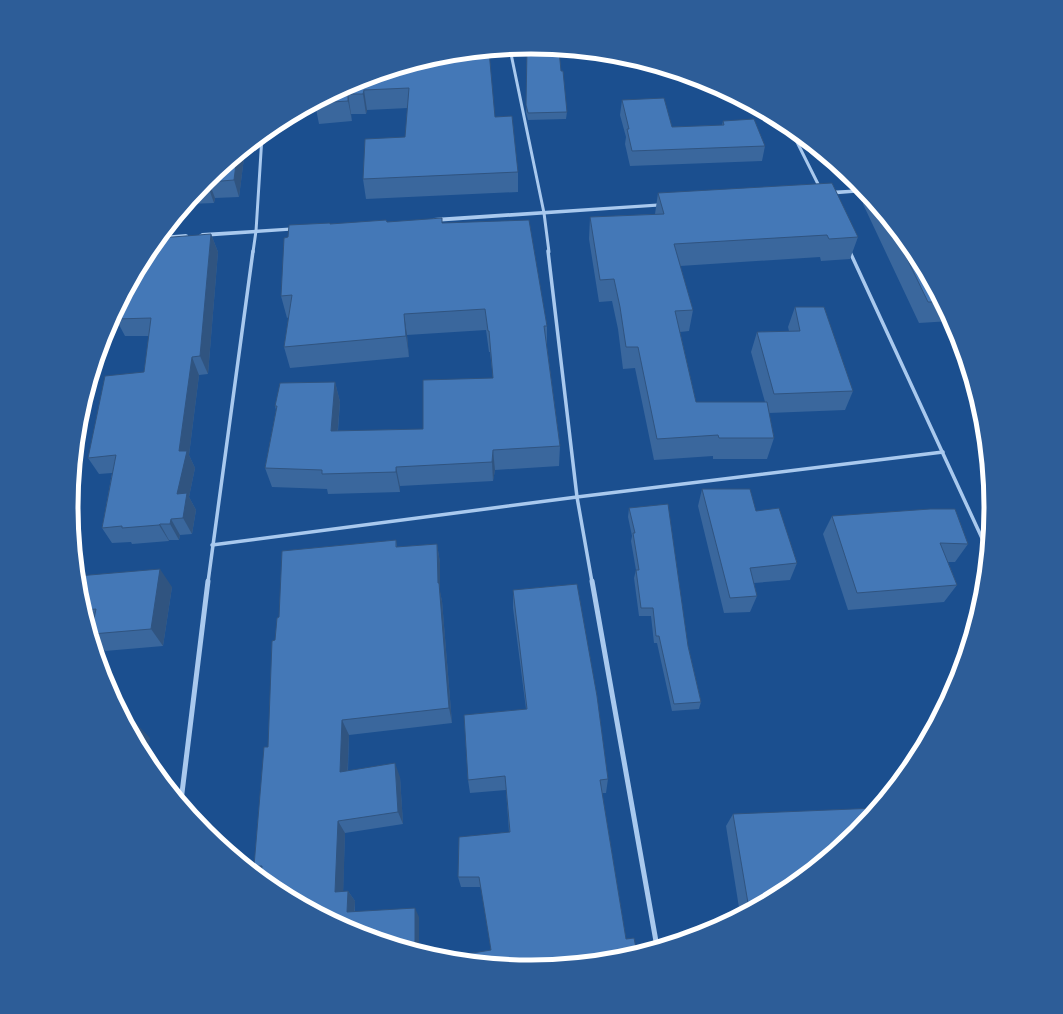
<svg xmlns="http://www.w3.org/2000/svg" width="1063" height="1014" viewBox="0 0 1063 1014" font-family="'Nunito Sans',sans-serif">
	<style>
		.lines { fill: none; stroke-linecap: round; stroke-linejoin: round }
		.minor-far2 { stroke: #a9c9ee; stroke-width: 3 }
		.minor-far1 { stroke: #a9c9ee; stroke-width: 3.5 }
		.minor { stroke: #a9c9ee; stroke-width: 5 }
		.tertiary { fill: #a9c9ee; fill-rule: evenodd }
		.wall { fill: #3a679d }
		.shaded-wall { fill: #305480 }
		.building { fill: #4478b7; stroke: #305480 }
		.rim { fill: none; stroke: #fff; stroke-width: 5 }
	</style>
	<rect width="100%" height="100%" fill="#1b4f8f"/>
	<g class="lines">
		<g class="minor-far2">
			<polyline points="510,49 544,213 549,252"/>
			<polyline points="789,126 820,188"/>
			<polyline points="253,252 256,231 262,136"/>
		</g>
		<g class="minor-far1">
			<polyline points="548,251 577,497 592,582"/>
			<polyline points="850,252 987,549"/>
			<polyline points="212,545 577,497 943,452"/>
			<polyline points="208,582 253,251"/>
		</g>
		<g class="minor">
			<polyline points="592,581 657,947"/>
			<polyline points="181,801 208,581"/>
		</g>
		<g class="tertiary">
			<polygon points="863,189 865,192 827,195 824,193 827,191"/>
			<polygon points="665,203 667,204 667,206 434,222 431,220 434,218"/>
			<polygon points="298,227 300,228 300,230 202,237 199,235 202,233"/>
			<polygon points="186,234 188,235 188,237 159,239 162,236"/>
		</g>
	</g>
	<g class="wall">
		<polygon points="527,48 567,112 566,119 528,120 526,113"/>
		<polygon points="442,56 495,117 518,172 518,192 366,199 363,179 405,137 408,108 367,110 366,114 351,114 352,121 319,124 315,104"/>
		<polygon points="622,100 672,127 722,125 723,121 765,146 762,161 630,166 625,144 626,137 620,115"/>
		<polygon points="245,150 239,197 215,198 214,203 188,204 206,182"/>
		<polygon points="856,182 857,182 862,188 860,188"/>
		<polygon points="864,190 914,252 951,321 919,323 863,204 865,198 862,194"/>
		<polygon points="658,193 858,237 850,259 821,261 820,257 680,266 693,310 689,331 680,332 696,402 765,402 751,352 757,332 789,331 788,327 795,307 853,391 845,410 769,413 774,438 767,459 713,459 713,456 654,460 635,368 623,369 618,329 612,301 599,302 589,239 590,217 655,214"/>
		<polygon points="387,222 442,223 547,326 547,347 560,446 559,466 495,470 493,481 400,486 400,492 328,494 327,489 272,487 265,468 276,410 275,406 335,382 340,402 338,431 423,429 493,378 490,352 489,352 486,330 407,335 409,357 290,368 284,347 289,317 287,318 281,296 288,237 330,223 330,224"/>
		<polygon points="211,234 218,252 208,374 199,375 189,455 195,468 189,497 196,510 192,534 180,535 179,540 169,540 169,541 132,544 131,542 112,543 102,528 112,473 99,474 88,458 144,372 149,336 125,336 116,319"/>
		<polygon points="702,489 756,511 797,563 790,580 754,583 757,596 750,612 724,613 698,506"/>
		<polygon points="629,508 688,646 701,702 699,709 672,711 657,643 654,643 651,616 639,616 634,578 636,570 631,541 632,536 628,517"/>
		<polygon points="832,516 968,544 955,562 948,562 957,585 944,602 848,610 823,534"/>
		<polygon points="396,540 397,547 437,544 440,563 440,592 442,601 452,723 349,735 348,771 400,777 403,824 345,833 343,892 348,891 355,901 355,912 419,917 419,951 355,932 261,874 254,866 268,747 275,640 279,617"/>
		<polygon points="172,587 163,646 105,651 92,636 91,633 92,628 90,628 80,597"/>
		<polygon points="513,590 608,779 606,793 602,793 626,939 491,950 481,887 461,887 458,877 509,832 506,790 470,793 468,780 526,709 513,608"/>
		<polygon points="733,814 787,890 740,914 726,826"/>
	</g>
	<g class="shaded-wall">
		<polygon points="364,90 367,110 366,114 363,94"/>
		<polygon points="348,94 351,114 352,121 348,101"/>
		<polygon points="245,150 239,197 234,180 237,156"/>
		<polygon points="209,182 215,198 214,203 208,186"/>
		<polygon points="211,234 218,252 208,374 200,356"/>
		<polygon points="404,314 407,335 409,357 406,336"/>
		<polygon points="192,357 199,375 189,455 195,468 189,497 196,510 192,534 183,518 177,494 179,451"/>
		<polygon points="335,382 340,402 336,451 331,431"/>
		<polygon points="493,450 495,470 493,481 492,462"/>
		<polygon points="396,467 400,486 400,492 396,472"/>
		<polygon points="171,519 180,535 179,540 170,524"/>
		<polygon points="160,524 169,540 169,541 159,525"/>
		<polygon points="437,544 440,563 440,592 442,601 452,723 449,708 438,583"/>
		<polygon points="160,569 172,587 163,646 151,629"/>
		<polygon points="342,720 349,735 347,785 340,772"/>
		<polygon points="135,722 150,738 147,759 133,733"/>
		<polygon points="395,763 400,777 403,824 398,812"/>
		<polygon points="338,821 345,833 343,902 335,892"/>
		<polygon points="348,891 355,901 354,922 347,912"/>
		<polygon points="415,908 419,917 419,951 415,950"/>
	</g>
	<g class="building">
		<polygon points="532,47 559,50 561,71 563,71 567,112 528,113 526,105 527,48"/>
		<polygon points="489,51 495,117 512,116 518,172 363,179 365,139 405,137 409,88 364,90 363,94 348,94 348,101 316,103 356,82 442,56"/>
		<polygon points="664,98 672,127 724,125 723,121 754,119 765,146 632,151 627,129 629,129 622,100"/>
		<polygon points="237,156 234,180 209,182 208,186 202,186 206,182"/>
		<polygon points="832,183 858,237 829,239 827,235 674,244 693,310 675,311 696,402 767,402 774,438 719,438 718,435 657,439 638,347 626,347 620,307 614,279 600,280 590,217 664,214 658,193"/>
		<polygon points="442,218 442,223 529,220 547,326 544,326 560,446 493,450 492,462 396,467 396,472 322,474 322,470 265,468 277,406 275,406 280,383 335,382 331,431 423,429 423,380 493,378 489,331 488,331 485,309 404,314 406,336 284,347 292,295 281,296 284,238 288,237 289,225 330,223 330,224 386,220 387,222"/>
		<polygon points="888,219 914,252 941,302 928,302"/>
		<polygon points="211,234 200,356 192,357 179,451 187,451 177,494 187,493 183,518 171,519 170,524 160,524 159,525 122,528 122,526 102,528 116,455 88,458 105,376 144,372 151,318 116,319 120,305 149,251 160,238"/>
		<polygon points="795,307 824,307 853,391 774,394 757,332 800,331"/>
		<polygon points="702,489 750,489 756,511 779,508 797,563 750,568 757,596 730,598"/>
		<polygon points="668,504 688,646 701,702 674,704 659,636 656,636 653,608 641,608 636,570 639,570 633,533 635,533 629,508"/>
		<polygon points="930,509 955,509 968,544 940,543 957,585 857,593 832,516"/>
		<polygon points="396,540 396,547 437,544 438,583 439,583 449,708 342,720 340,772 395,763 398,812 338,821 335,892 348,891 347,912 415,908 415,950 355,932 276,889 261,877 262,866 254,866 264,747 268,747 272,641 275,640 277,618 279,617 282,551"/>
		<polygon points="160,569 151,629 92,634 91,633 96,609 84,610 80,597 78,576"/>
		<polygon points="577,584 597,696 608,779 600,780 626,939 634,938 637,953 621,958 531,967 442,958 491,950 479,877 458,877 459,837 510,832 505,776 468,780 464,715 527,709 513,590"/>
		<polygon points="135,722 133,733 128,723"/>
		<polygon points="877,808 857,832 787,890 751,909 749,909 733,814"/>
	</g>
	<path d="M0 0H1063V1014H0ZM78 507a453 453 0 1 1 906 0a453 453 0 1 1-906 0Z" fill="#2d5d98" fill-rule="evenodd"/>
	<path class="rim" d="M78 507a453 453 0 1 1 906 0a453 453 0 1 1-906 0Z"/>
</svg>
